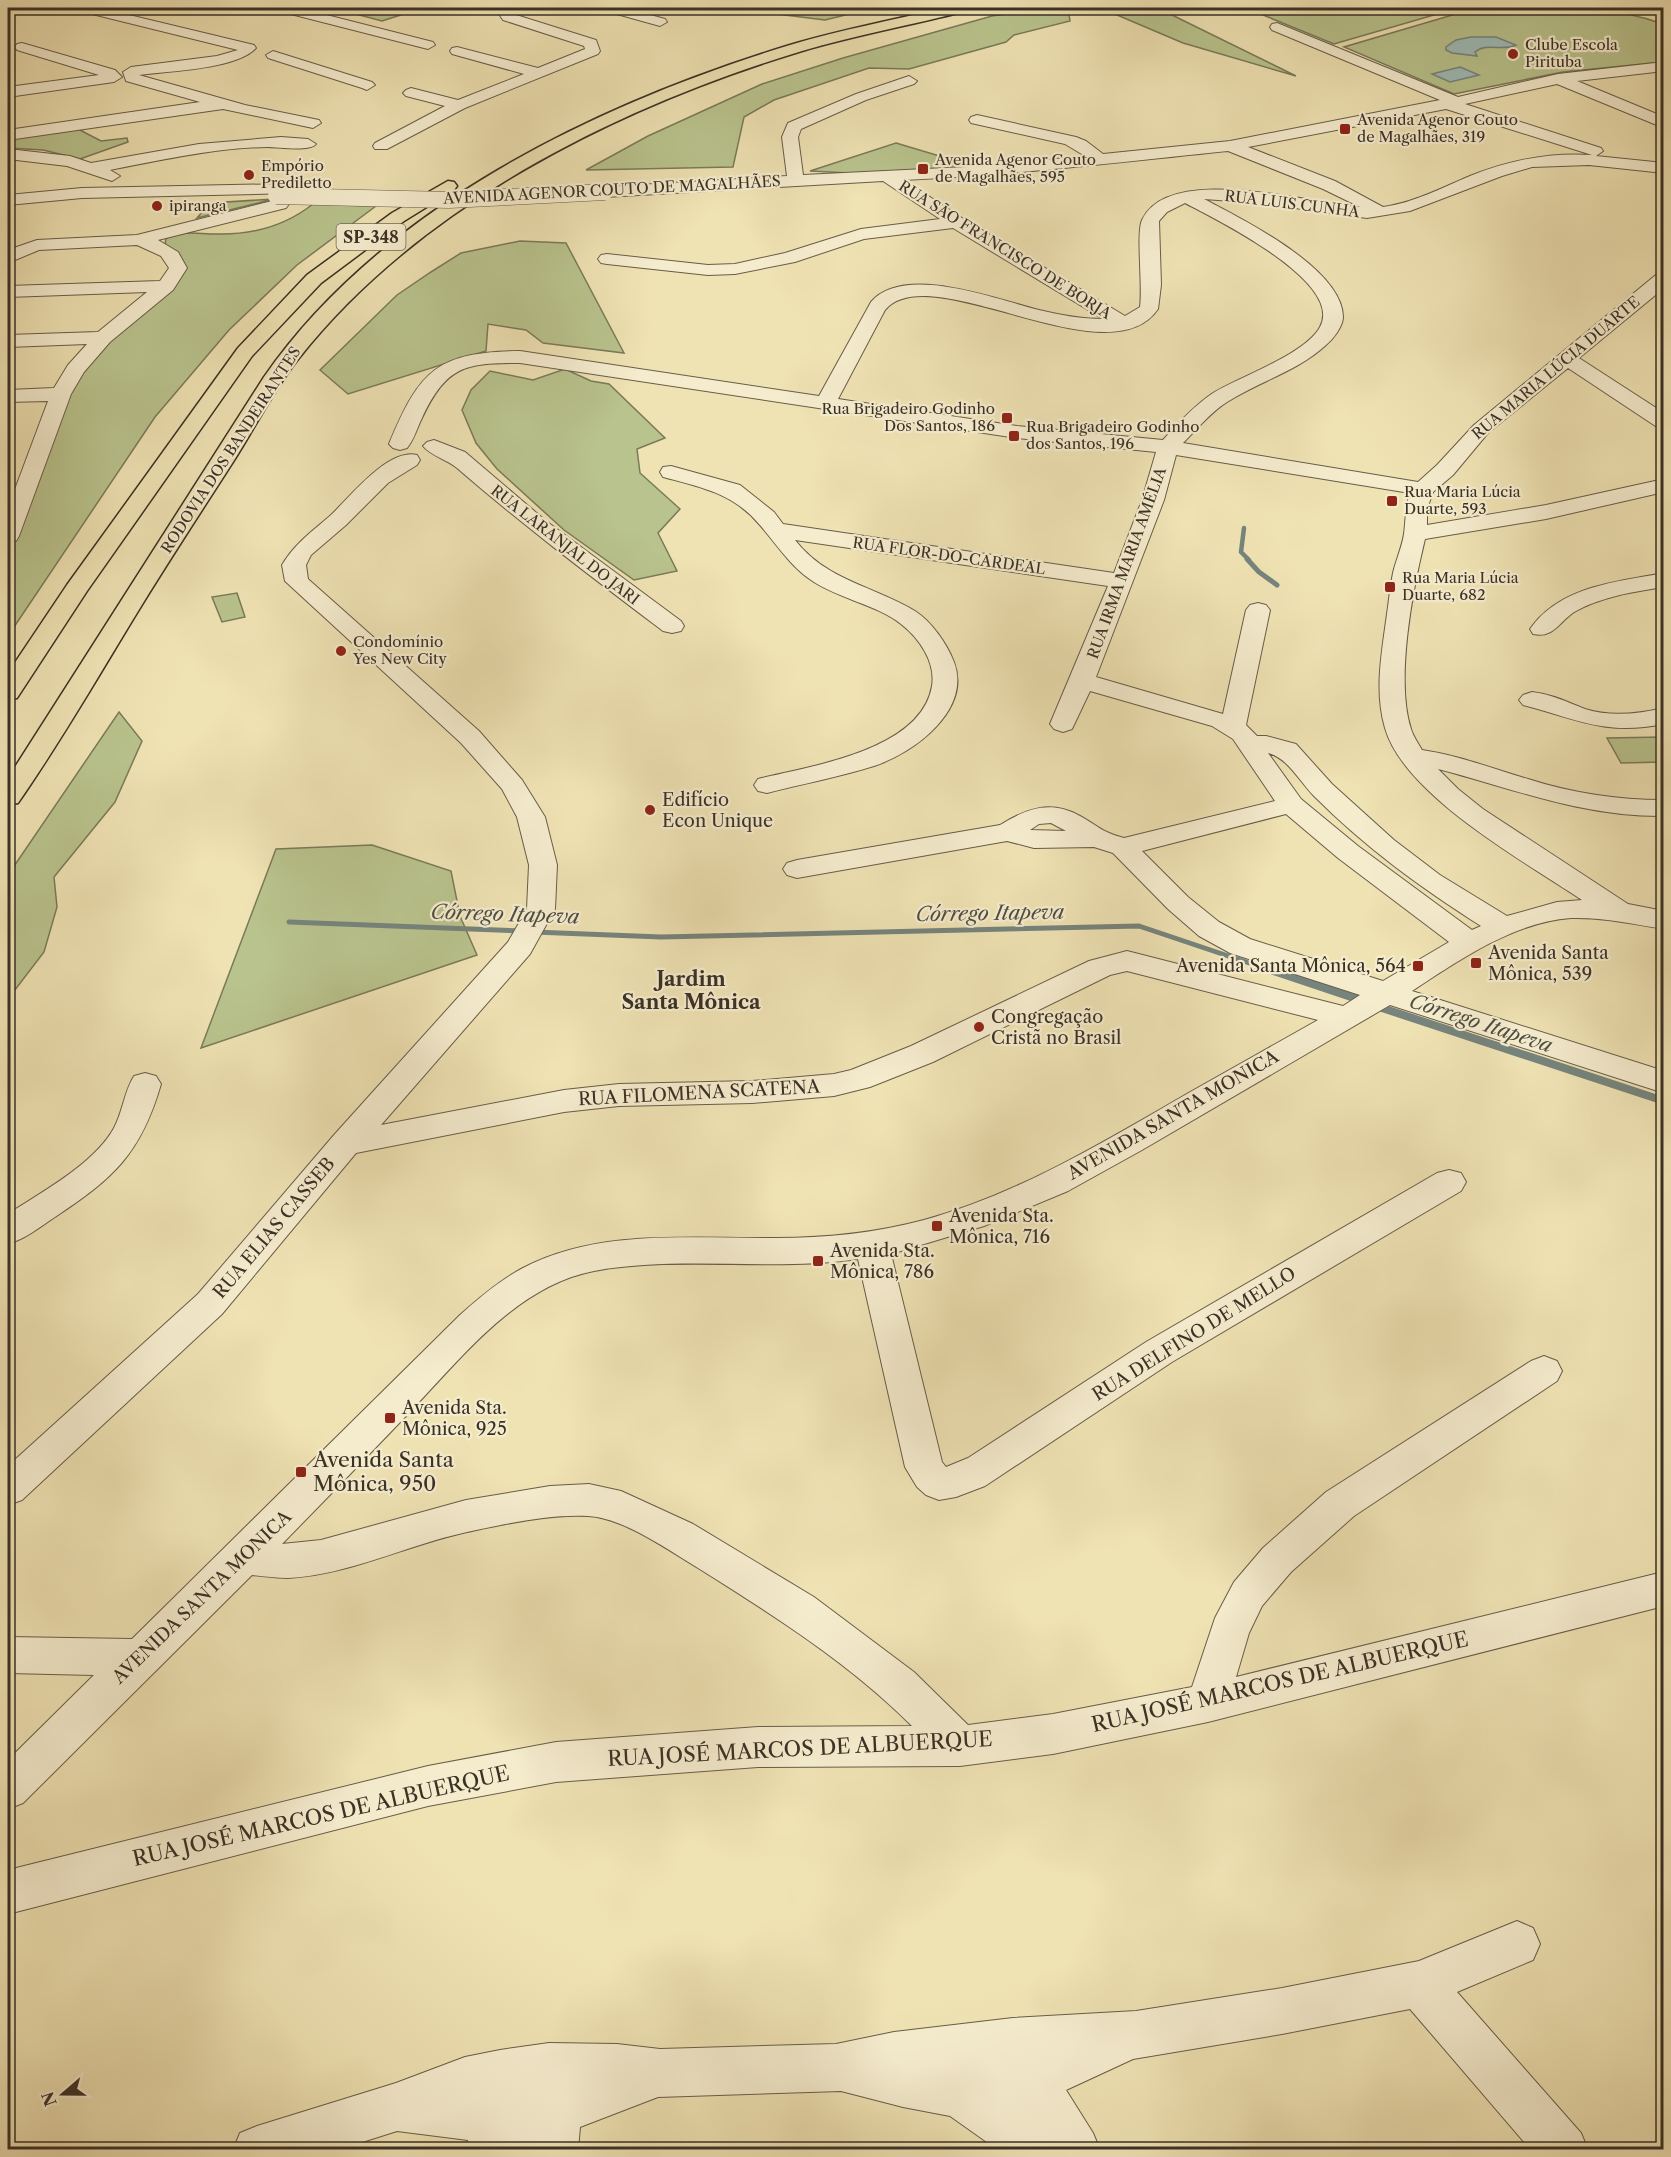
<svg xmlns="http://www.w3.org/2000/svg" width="1671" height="2157" viewBox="0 0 1671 2157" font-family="'Libre Caslon Text',serif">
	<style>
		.green { fill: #b9c38d; stroke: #7a7a5a; stroke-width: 1.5 }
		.water { fill: #9ebbb7; stroke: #76847d; stroke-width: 1.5 }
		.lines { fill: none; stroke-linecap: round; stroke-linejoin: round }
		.stream-far2 { stroke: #76847d; stroke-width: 4.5 }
		.stream-far1 { stroke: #76847d; stroke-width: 5 }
		.stream { stroke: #76847d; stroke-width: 8 }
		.minor-casing { stroke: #675d49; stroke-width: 2 }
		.highway-casing { stroke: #3a3126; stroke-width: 3 }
		.minor { fill: #f5ecce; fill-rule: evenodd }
		.highway { fill: #efe2b3; fill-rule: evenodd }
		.minor-bridge-casing { stroke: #675d49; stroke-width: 17; stroke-linecap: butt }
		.minor-bridge { stroke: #f5ecce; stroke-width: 16 }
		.poi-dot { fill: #8f2418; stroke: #f5ecce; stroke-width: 2 }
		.labels { text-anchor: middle; stroke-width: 4.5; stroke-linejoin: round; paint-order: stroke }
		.far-poi-label { font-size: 15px; fill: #3a3126; stroke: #f5ecce; text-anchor: start }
		.far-street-label { font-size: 15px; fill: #3a3126; stroke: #f5ecce }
		.shield { fill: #f5ecce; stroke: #726958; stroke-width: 1.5 }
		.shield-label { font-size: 16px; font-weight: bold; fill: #3a3126 }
		.poi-label { font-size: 18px; fill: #3a3126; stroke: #f5ecce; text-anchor: start }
		.street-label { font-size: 18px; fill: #3a3126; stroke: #f5ecce }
		.water-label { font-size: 20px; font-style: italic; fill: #4e4d43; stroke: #f5ecce }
		.neighbourhood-label { font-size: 20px; font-weight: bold; fill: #3a3126; stroke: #f5ecce }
		.near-poi-label { font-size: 21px; fill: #3a3126; stroke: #f5ecce; text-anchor: start }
		.near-street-label { font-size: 21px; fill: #3a3126; stroke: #f5ecce }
	</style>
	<rect width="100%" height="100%" fill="#efe2b3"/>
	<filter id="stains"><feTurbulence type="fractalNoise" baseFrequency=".00333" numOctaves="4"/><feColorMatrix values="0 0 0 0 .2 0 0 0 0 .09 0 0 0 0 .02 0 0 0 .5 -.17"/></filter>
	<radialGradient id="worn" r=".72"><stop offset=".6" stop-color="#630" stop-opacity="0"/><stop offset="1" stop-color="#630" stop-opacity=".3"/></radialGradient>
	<g class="green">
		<polygon points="333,8 387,8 407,13 382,21"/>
		<polygon points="747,8 874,8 825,20 760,12"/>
		<polygon points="1047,8 1068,8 1070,21 1014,35 1006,42 909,69 869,68 774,100 744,117 733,167 586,170 648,136 762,84 843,58 992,16"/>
		<polygon points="1125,8 1209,8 1172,15 1296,76 1183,43 1117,15"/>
		<polygon points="1246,8 1458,8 1334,44"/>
		<path d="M1476,8C1538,8 1604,2 1663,24V62L1563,72L1454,94L1344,47Z"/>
		<polygon points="78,129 101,141 127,138 128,142 80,159 43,150 8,148 8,139"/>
		<polygon points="896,143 973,166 870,174 810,171"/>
		<polygon points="274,199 197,218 210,203"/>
		<path d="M313,204L376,206L297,265L229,330L155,417L8,636V545L11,534L68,395L82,369L108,338L180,276L165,245L166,238C185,230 197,234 216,234C251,235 285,226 313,204Z"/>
		<polygon points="520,241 566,243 624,353 543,343 526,330 488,324 486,351 348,394 320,370 397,295 431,272 461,253"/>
		<polygon points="565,369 591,381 609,384 665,438 637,449 640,473 680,509 658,533 677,571 634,580 564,530 497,469 476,443 462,410 471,390 490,371 533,380"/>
		<polygon points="237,593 245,617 222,622 212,597"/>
		<polygon points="119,712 142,741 115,802 54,877 57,907 44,952 8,999 8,875"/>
		<polygon points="1663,737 1663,762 1621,763 1607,738"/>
		<polygon points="372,845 451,871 460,916 477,955 201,1048 276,849"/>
	</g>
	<g class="water">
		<path d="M1471,37H1496L1516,45C1503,52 1487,42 1475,52L1477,56L1452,53L1446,50V47L1456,40Z"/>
		<polygon points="1460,67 1479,75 1450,82 1432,74"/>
	</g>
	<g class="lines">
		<polyline class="stream-far2" points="1244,528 1241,552 1249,560"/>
		<g class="stream-far1">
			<polyline points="1247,559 1259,572 1277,585"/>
			<polyline points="289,922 523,931"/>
			<polyline points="534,932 661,937 1139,926 1258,966"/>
		</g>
		<g class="stream">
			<polyline points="1253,964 1363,1001"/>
			<polyline points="1376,1006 1664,1101"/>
		</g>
		<defs>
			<g id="minor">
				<path d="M78,8H100L254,45L256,48C237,69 170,71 139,75L245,105L319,120L321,123L313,128L223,109L8,140V130L200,102L126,81L123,72L131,67L217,56L238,50L80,11Z"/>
				<polygon points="277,8 299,8 433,42 435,45 428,49 279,11"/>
				<polygon points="504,8 518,8 513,14 596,40 600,51 598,54 465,108 387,149 375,149 373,146 375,143 445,106 406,96 403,93 406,90 411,88 458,100 524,74 452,54 450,51 452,48 457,47 538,68 585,49 584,46 503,20 499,14"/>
				<polygon points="604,8 625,8 665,19 667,22 660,26 606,11"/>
				<path d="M1277,23L1458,97L1558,74L1664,62V71L1577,81L1664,117V128L1557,84L1465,104L1601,148L1603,151L1596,156L1664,163V173L1589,165L1532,167L1502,176L1410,211L1367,218L1260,203L1204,199C1242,219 1344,269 1343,318C1342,328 1333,339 1326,345C1298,371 1258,382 1227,402C1210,413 1197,429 1183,443L1418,482L1437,465L1474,425L1657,274L1664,273V288L1579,358L1664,413V429L1657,427L1568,368L1488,433L1453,475L1433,492L1427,509V525L1546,505L1664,479V492L1546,519L1425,539C1413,588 1395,680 1411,729C1413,736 1418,743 1422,750C1458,755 1493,769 1528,779C1572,793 1617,800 1664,800V816C1582,817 1515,789 1438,769L1458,789L1483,809L1628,904L1664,911V929C1633,924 1602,917 1571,918C1514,922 1459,960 1412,991L1664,1071V1093L1390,1005L1142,1150L1068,1191L984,1226L891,1254L942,1462L946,1467L968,1458L1146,1342L1437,1173L1449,1170L1461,1173L1466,1182L1461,1191L1172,1362L985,1486L956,1497L939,1500L926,1495L917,1487L905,1467L858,1259C771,1272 681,1255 594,1271C515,1286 459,1361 406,1416C365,1459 324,1501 282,1544L321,1540L466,1500L550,1486L589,1484L621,1491L693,1524L814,1597L914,1672L968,1725L1053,1714L1192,1687L1215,1618L1234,1582L1263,1548L1326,1492L1531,1361L1544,1356L1557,1361L1562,1371L1557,1381L1354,1516L1291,1572L1262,1606L1249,1633L1236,1677L1663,1572L1664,1606L1208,1722L1053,1754L960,1766L758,1767L556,1782L428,1806L8,1914V1870L428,1766L556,1742L758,1727L912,1726C849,1663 773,1615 698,1568C668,1550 624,1518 588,1516C549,1514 505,1524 467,1532C407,1545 349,1575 288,1578C276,1578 263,1576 252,1575L23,1803L8,1809V1760L94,1675L8,1673V1637L132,1639L460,1315C479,1298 500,1280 523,1268C599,1228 693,1239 776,1238C826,1238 875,1233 924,1220C1021,1193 1105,1141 1192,1091C1234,1067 1276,1044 1318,1020L1127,971L1110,975L933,1062L870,1087L834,1096L752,1103L619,1106L564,1112L356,1153L222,1314L22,1500L8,1505V1466L198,1294L334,1135L508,942L527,909L529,865L517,817L502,789L461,743L285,581L282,565C295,543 313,531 331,515C350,497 388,448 417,455L420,460L417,465L388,483L346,525L311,555L306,565L308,579L479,731L522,780L545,817L557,865L555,909L530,954L381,1125L564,1090L619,1084L752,1081L834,1074L851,1070L911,1046L1089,961L1127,951L1343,1006L1360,995L1230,953L1199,936L1168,909L1113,853L1094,847L1034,848L1007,841L797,878L787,875L783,869L787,863L797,860L1000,825C1026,809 1050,800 1078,815C1097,825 1101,832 1124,838L1275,801L1233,739L1212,726L1090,691L1072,729L1063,732L1054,729L1050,724L1108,586L795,540C827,581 874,586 915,611C932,622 947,644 954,662C972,710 914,753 874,766C839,777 802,784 767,793L758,791L754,785L758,779C810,766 921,751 932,686C936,662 919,638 901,624C878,605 836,598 811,580C789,565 776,543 759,524C733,493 700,487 663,477L660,472L663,467L671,466L740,485L774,512L783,524L1114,573L1142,500L1156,452L1017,438L520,363C464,363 447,366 422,418C417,428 414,440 407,448L400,450L393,448L389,444C420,369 438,352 520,351L819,396L871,302C904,263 998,300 1039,310C1060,315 1082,319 1103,319L953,228L864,239L795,262L735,274L708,275L607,264L601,263L598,259L601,255L607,254L708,265L735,264L785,253L861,229L940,219L883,181L605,197L599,196L596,192L599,188L605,187L787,176L782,137L788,123L856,94L909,76L917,81L914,84L866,100L801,129L798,137L803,175L987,166L1085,156L1065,144L971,123L969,120L971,117L977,115L1076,137L1086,141L1103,154L1230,141L1440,100L1272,30L1270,27L1272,24ZM1446,109L1592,155C1549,152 1510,160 1470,176C1442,188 1413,203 1383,207L1335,181L1248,147ZM1228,151L1323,189L1360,207C1311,204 1169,162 1142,220C1136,233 1143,286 1140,307L1125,316L962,218L904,180C1014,175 1120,162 1228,151ZM1185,203C1215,219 1345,282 1320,327C1306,354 1239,377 1213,393C1194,406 1178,423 1163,440L1017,426L838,399L885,310C930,256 1109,381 1158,309L1161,285L1159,221L1167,212ZM1176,455L1410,493C1405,508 1406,519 1404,534C1402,547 1396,560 1393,573C1390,587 1389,601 1387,614C1382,651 1374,691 1385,728C1404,795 1525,862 1582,900L1557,902L1507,916L1440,875L1394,840L1332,784L1296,744L1266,736H1257L1246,725L1270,610L1266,605L1258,603L1250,605L1246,610L1223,714L1096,677L1164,500ZM1268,753C1288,758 1300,782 1314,796C1366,848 1420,887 1481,926L1472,930L1358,846L1301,799ZM1286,814L1338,858L1449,942L1383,981L1250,939L1219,922L1188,897L1142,851ZM1051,823L1066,831L1030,830L1039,824Z"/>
				<polygon points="22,43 115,70 122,77 114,82 8,97 8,87 99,75 17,50 15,47 17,44"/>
				<polygon points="273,51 372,82 375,85 367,90 362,88 268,58 266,55"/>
				<path d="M281,137L308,139L316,144C310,152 278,147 267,147C214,148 162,160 110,170L120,176L112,181L67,166L8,159V149L70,156L91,163L199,144Z"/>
				<polygon points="287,184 293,185 296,189 293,193 82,198 8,205 8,195 82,188"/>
				<polygon points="280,199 286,200 289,204 286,208 158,240 178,252 187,268 173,290 110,342 84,372 71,394 19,536 16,541 8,543 8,508 48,401 8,402 8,390 54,388 68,365 87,344 8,347 8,335 98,332 147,292 8,297 8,286 160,281 169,268 161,256 137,245 39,250 8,263 8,250 37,240 137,235"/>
				<path d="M434,440L465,452L546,521L681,621L684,626L681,631L672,633L663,631C593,578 524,526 457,468C448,460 431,456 423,446L427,442Z"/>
				<path d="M1664,573V587C1634,592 1603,596 1576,611C1560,620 1554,639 1533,634L1530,629C1560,586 1616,582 1664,573Z"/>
				<path d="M1532,692C1551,694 1567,702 1585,709C1610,717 1638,714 1664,708V724C1605,736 1577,719 1523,705L1519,700L1523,695Z"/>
				<path d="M145,1073L156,1076L161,1084C141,1153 114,1178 55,1217C40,1227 25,1239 8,1244V1214C42,1192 94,1164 114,1128C123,1111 124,1092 134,1076Z"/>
				<polygon points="1517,1921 1533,1928 1540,1944 1533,1960 1457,1992 1581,2133 1588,2150 1531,2150 1410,2009 1282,2034 1133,2059 1066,2090 1093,2133 1100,2150 998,2150 950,2116 903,2107 841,2091 658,2097 580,2127 578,2150 529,2150 530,2142 517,2144 517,2150 469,2150 468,2140 397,2131 337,2150 233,2150 240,2133 257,2126 396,2083 465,2057 500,2050 549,2043 617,2044 660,2049 836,2044 894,2032 1013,2018 1136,2011 1282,1988 1419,1961"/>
			</g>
			<g id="highway">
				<path d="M944,8H968L966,11C912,25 856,35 802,51C618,107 420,205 299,358C273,390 255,428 233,462C199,515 164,568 132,621C95,682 59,744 18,803L8,805V778L264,377C382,207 597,104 790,45C840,30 893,20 944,8Z"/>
				<polygon points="448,181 454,182 457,186 454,190 404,221 321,283 252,356 87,591 17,698 8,700 8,673 67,585 238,348 307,275 392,213"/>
			</g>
		</defs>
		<use href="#minor" class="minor-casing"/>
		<use href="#highway" class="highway-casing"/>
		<use href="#minor" class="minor"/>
		<use href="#highway" class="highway"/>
		<defs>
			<polyline id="minor-bridge" points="276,196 449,200 605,192"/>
		</defs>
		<use href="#minor-bridge" class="minor-bridge-casing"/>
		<use href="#minor-bridge" class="minor-bridge"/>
	</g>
	<g class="poi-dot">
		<circle cx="1513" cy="54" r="6"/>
		<rect x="1339" y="123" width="12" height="12" rx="3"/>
		<rect x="917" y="163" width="12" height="12" rx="3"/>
		<circle cx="249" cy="175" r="6"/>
		<circle cx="157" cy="206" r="6"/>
		<rect x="1001" y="412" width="12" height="12" rx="3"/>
		<rect x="1008" y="430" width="12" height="12" rx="3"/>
		<rect x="1386" y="495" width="12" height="12" rx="3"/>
		<rect x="1384" y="581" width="12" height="12" rx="3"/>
		<circle cx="341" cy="651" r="6"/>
		<circle cx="650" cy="810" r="6"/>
		<rect x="1470" y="957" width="12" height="12" rx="3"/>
		<rect x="1412" y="960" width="12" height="12" rx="3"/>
		<circle cx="979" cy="1027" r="6"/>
		<rect x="931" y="1220" width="12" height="12" rx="3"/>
		<rect x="812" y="1255" width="12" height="12" rx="3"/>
		<rect x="384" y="1412" width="12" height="12" rx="3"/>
		<rect x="295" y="1466" width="12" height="12" rx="3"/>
	</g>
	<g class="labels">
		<g class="far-poi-label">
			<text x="1525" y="50">Clube Escola<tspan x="1525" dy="17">Pirituba</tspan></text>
			<text x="1357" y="125">Avenida Agenor Couto<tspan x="1357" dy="17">de Magalhães, 319</tspan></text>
			<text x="935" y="165">Avenida Agenor Couto<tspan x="935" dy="17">de Magalhães, 595</tspan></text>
			<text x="261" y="171">Empório<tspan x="261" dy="17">Prediletto</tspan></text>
			<text x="169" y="211">ipiranga</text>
			<text x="995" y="414" text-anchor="end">Rua Brigadeiro Godinho<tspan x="995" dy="17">Dos Santos, 186</tspan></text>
			<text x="1026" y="432">Rua Brigadeiro Godinho<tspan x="1026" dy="17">dos Santos, 196</tspan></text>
			<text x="1404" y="497">Rua Maria Lúcia<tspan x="1404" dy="17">Duarte, 593</tspan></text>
			<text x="1402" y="583">Rua Maria Lúcia<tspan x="1402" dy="17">Duarte, 682</tspan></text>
			<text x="353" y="647">Condomínio<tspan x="353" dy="17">Yes New City</tspan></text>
		</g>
		<g class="far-street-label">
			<text transform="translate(612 190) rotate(-3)" y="5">AVENIDA AGENOR COUTO DE MAGALHÃES</text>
			<text transform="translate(1292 204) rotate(7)" y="5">RUA LUIS CUNHA</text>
			<text transform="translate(1005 250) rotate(32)" y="5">RUA SÃO FRANCISCO DE BORJA</text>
			<text transform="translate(1556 368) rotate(-40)" y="5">RUA MARIA LÚCIA DUARTE</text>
			<text transform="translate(231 450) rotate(-57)" y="5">RODOVIA DOS BANDEIRANTES</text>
			<text transform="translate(565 545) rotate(38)" y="5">RUA LARANJAL DO JARI</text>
			<text transform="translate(949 556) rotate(8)" y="5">RUA FLOR-DO-CARDEAL</text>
			<text transform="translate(1127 563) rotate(-70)" y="5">RUA IRMA MARIA AMÉLIA</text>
		</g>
		<rect class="shield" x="336.5" y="224" width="69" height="26" rx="4.5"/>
		<g class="shield-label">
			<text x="371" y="243">SP-348</text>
		</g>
		<g class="poi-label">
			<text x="662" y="806">Edifício<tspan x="662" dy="21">Econ Unique</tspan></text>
			<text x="1488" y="959">Avenida Santa<tspan x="1488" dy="21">Mônica, 539</tspan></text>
			<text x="1406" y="972" text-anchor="end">Avenida Santa Mônica, 564</text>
			<text x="991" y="1023">Congregação<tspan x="991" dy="21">Cristã no Brasil</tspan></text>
			<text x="949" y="1222">Avenida Sta.<tspan x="949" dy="21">Mônica, 716</tspan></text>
			<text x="830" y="1257">Avenida Sta.<tspan x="830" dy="21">Mônica, 786</tspan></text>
			<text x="402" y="1414">Avenida Sta.<tspan x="402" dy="21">Mônica, 925</tspan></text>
		</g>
		<g class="street-label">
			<text transform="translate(699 1093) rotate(-3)" y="6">RUA FILOMENA SCATENA</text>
			<text transform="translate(1173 1115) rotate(-30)" y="6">AVENIDA SANTA MONICA</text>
			<text transform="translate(274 1228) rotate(-50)" y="6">RUA ELIAS CASSEB</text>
			<text transform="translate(1194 1334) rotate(-32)" y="6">RUA DELFINO DE MELLO</text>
			<text transform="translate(202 1597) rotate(-44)" y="6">AVENIDA SANTA MONICA</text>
		</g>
		<g class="water-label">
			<text transform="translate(990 913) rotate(-1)" y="7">Córrego Itapeva</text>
			<text transform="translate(505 914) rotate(2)" y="7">Córrego Itapeva</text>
			<text transform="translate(1481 1023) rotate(18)" y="7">Córrego Itapeva</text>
		</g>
		<g class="neighbourhood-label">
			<text x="691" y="986">Jardim<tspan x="691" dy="23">Santa Mônica</tspan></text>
		</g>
		<g class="near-poi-label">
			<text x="313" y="1467">Avenida Santa<tspan x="313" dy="24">Mônica, 950</tspan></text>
		</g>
		<g class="near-street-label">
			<text transform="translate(1280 1682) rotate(-13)" y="7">RUA JOSÉ MARCOS DE ALBUERQUE</text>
			<text transform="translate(800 1749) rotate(-3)" y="7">RUA JOSÉ MARCOS DE ALBUERQUE</text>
			<text transform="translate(321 1816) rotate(-13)" y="7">RUA JOSÉ MARCOS DE ALBUERQUE</text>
		</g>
	</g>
	<rect width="1671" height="2157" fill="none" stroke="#efe2b3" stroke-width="30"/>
	<rect x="9" y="9" width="1653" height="2139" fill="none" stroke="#3a3126" stroke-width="3"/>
	<rect x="15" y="15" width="1641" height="2127" fill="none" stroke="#3a3126" stroke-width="1.5"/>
	<g transform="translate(63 2094) rotate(250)" stroke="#f5ecce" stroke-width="4.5" paint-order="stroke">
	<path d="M0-4.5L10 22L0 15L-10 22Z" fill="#3a3126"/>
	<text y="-9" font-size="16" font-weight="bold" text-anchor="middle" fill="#3a3126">N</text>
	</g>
	<rect width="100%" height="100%" filter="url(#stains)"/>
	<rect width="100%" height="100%" fill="url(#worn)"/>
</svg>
